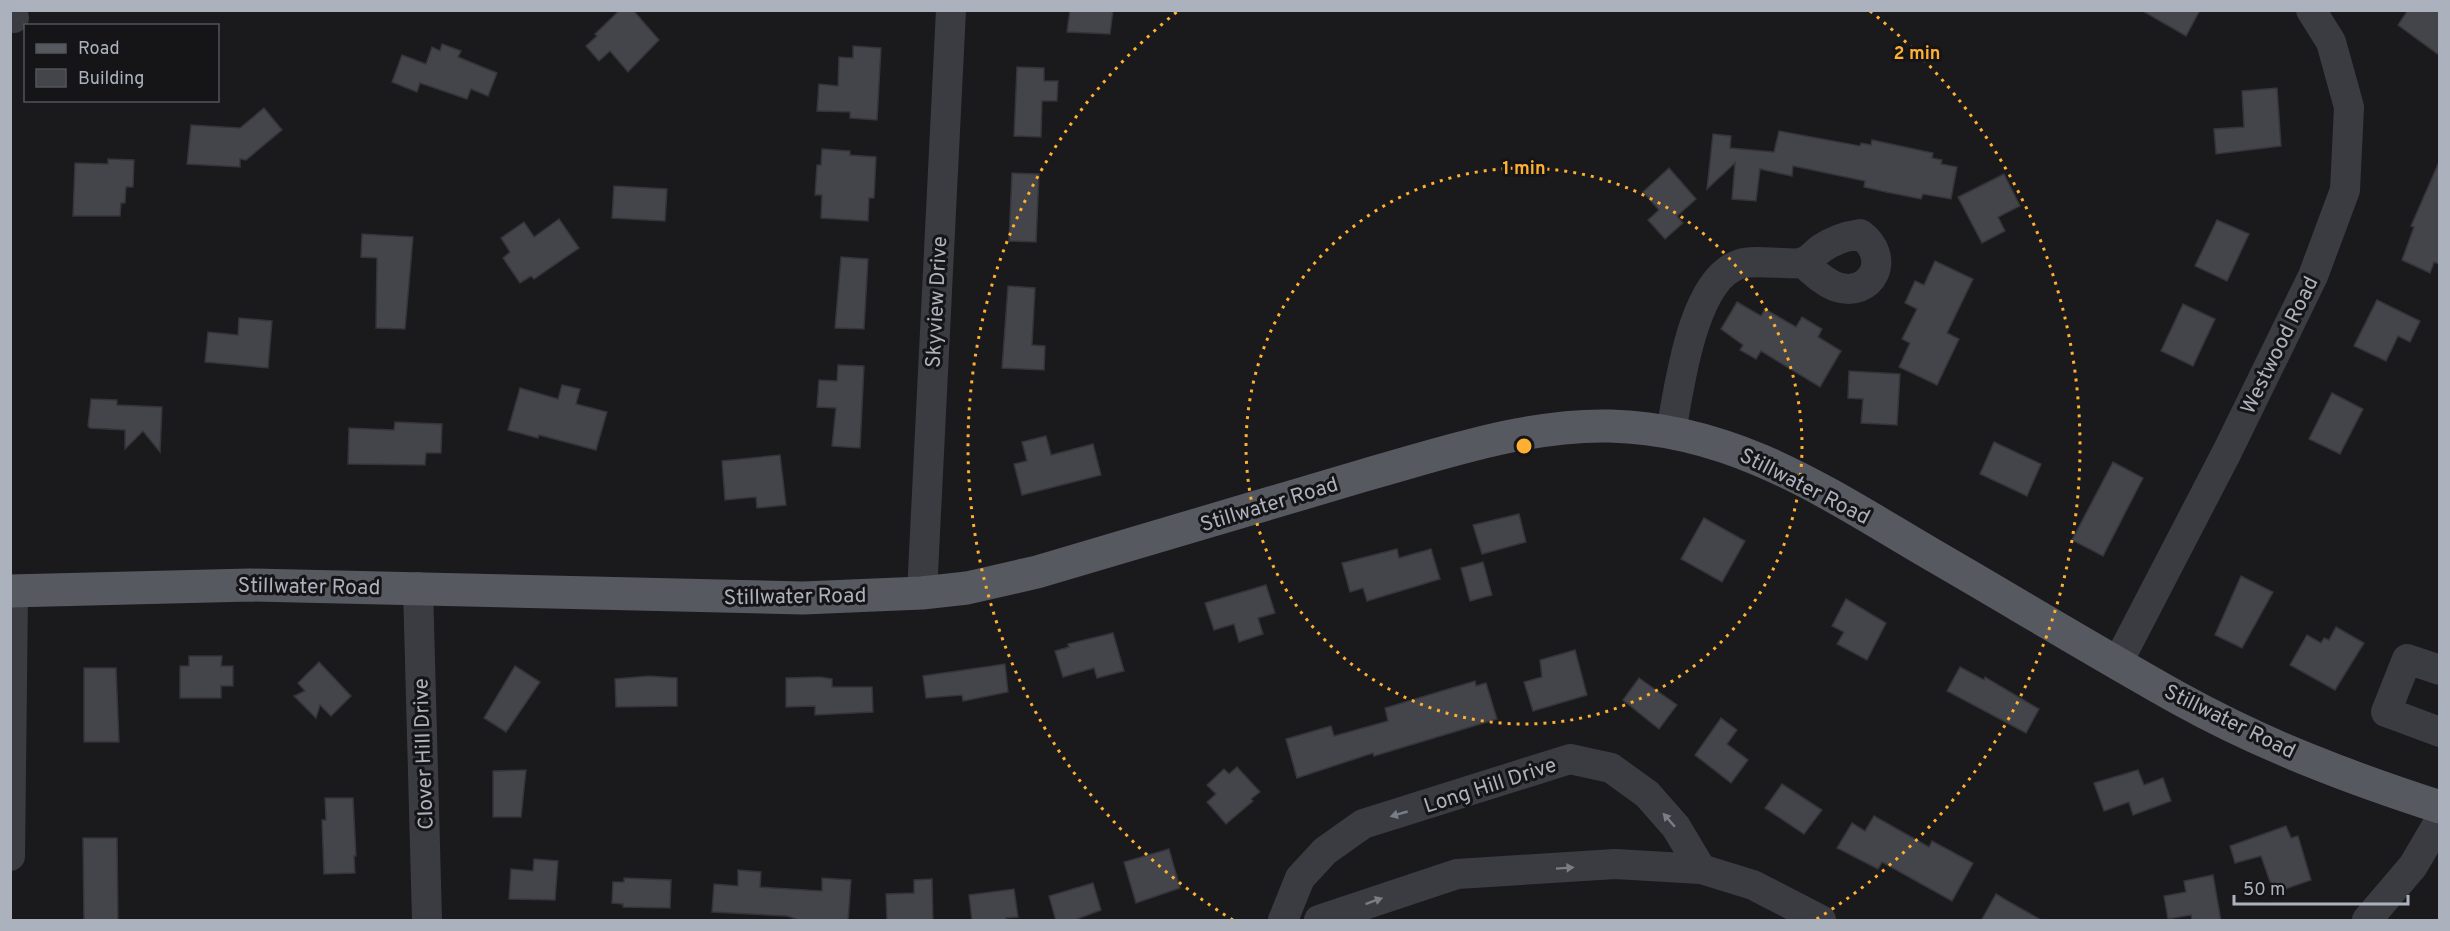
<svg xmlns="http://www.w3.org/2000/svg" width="2450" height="931" viewBox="0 0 2450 931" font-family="Overpass,sans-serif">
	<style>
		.building { fill: #44454a; stroke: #343439; stroke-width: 1.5 }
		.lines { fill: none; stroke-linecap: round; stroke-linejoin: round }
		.minor { stroke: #3b3c42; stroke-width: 30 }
		.major { stroke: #575961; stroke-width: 33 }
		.oneway { fill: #797d86 }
		.ring { fill: none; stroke: #ffb030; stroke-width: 3; stroke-dasharray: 3 6 }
		.labels { text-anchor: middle; stroke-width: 6; stroke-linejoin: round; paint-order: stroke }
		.street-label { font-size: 21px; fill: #acb2bd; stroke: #151518 }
		.centre { fill: #ffb030; stroke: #151518; stroke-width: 3 }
		.ring-label { font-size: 18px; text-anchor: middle; font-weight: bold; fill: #ffb030; stroke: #151518; stroke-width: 6; stroke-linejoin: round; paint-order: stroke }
	</style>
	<rect width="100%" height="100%" fill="#1a1a1d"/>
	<g class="building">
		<polygon points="620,10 633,10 659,40 628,72 610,51 599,61 586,46 597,36 595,34"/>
		<polygon points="1070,10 1113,10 1110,34 1067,32"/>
		<polygon points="2141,10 2200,10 2186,36"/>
		<polygon points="2408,10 2439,10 2439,55 2398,25"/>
		<polygon points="442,44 461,51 458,57 497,73 488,96 471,89 467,99 420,83 417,92 392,82 402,55 426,64 432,47 440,51"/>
		<polygon points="853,46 881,48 877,120 850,118 850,112 817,111 819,84 838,86 839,57 853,58"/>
		<polygon points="1017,67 1044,68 1044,81 1058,81 1057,101 1042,101 1041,137 1014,136"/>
		<polygon points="2277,88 2281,146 2216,154 2214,129 2244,127 2242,91"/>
		<polygon points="264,108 282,130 246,160 240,159 240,167 187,164 191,125 240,128"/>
		<polygon points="1779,131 1860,146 1861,143 1871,145 1872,140 1933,153 1932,158 1942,160 1941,164 1957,167 1951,199 1923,194 1921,199 1886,192 1864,187 1865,181 1793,166 1792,176 1760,169 1756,201 1732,199 1735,163 1707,189 1713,134 1731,136 1730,148 1774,152"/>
		<polygon points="822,149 850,151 850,155 876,157 874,198 869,198 868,221 821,218 822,195 815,195 817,165 821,165"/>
		<polygon points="108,159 134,160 133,187 126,187 125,203 121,203 120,216 73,216 75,163 108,164"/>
		<polygon points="2439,162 2439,264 2434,262 2430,273 2402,260 2414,227 2411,226"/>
		<polygon points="1669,168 1696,199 1677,216 1683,223 1665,239 1648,220 1659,210 1643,192"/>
		<polygon points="1012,173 1039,174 1036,242 1009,241"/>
		<polygon points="2004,174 2020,206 1998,217 2005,231 1982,243 1958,197"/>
		<polygon points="614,186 667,189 665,221 612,218"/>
		<polygon points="559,219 579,248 534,279 531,276 520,283 503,258 510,252 501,238 524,222 534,237"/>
		<polygon points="2217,220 2249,234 2227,281 2195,266"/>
		<polygon points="362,234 413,237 405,329 376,328 377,258 361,257"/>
		<polygon points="841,257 868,259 864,329 835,328"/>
		<polygon points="1935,261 1973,279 1947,333 1959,339 1937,385 1899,367 1910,343 1902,339 1917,309 1905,303 1915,281 1924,285"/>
		<polygon points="1008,286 1035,288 1032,345 1045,346 1044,370 1002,368"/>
		<polygon points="2377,300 2420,321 2410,342 2398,336 2386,361 2354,346"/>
		<polygon points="1737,302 1761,316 1765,309 1796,327 1802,317 1822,329 1818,337 1841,351 1820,387 1761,351 1756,359 1740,350 1743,345 1721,329"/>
		<polygon points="2183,304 2215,319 2193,366 2161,351"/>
		<polygon points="239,318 272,321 268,368 205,362 208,332 238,335"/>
		<polygon points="838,365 864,366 860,448 832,446 836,408 817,407 819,380 837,381"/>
		<polygon points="1849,371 1900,374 1897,425 1861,423 1863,399 1848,398"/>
		<polygon points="562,385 580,389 576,404 607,412 596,450 539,435 538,438 508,430 520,388 558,399"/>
		<polygon points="2332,393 2363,409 2340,454 2309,439"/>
		<polygon points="91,399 117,400 117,405 162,407 160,452 143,431 125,449 125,430 90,428 88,426"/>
		<polygon points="395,422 442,424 441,453 426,453 425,465 348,464 349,428 394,430"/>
		<polygon points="1046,436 1051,455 1093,444 1101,475 1022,495 1014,464 1027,461 1022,442"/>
		<polygon points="1994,442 2041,464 2027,496 1980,474"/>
		<polygon points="780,455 786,505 757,508 756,497 725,500 722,461"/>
		<polygon points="2113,462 2143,478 2103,556 2072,540"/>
		<polygon points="1519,514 1526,542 1482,554 1473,525"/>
		<polygon points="1704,518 1745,541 1722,582 1681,559"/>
		<polygon points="1397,549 1399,558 1431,549 1440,579 1367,601 1363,588 1350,592 1342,563"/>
		<polygon points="1483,562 1492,595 1470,601 1461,568"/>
		<polygon points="2241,576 2273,592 2242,648 2215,635"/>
		<polygon points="1266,585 1275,613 1258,618 1263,634 1239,642 1234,624 1214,630 1205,603"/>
		<polygon points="1846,599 1886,623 1867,660 1837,644 1844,632 1832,626"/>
		<polygon points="2336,627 2364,643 2335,690 2290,665 2307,635 2321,643 2324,638 2329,640"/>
		<polygon points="1113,633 1124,671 1097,678 1094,668 1063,677 1055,651 1069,647 1068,644"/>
		<polygon points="1575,650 1587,695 1533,711 1524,682 1542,677 1540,660"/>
		<polygon points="189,656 222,656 221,666 233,666 233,686 221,686 221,698 180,698 180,666 189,666"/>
		<polygon points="319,662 351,696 331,716 320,705 316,718 294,696 305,691 298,683"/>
		<polygon points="1005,664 1008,692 963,701 962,695 926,698 923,676"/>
		<polygon points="515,666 540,682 506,732 484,718"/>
		<polygon points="1960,667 1984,680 1985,677 2039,709 2026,733 1947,691"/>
		<polygon points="84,668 116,668 119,742 84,742"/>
		<polygon points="649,676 677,678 677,706 616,707 615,679"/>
		<polygon points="820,677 832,679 832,687 872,687 873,712 815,715 815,706 786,707 786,678"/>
		<polygon points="1639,678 1677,705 1659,729 1623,700"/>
		<polygon points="1475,681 1476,686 1486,683 1497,719 1374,756 1373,753 1297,778 1286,739 1331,726 1334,736 1388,721 1385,708"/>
		<polygon points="1721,718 1737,730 1727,744 1748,760 1731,783 1695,755"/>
		<polygon points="1237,767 1260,792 1251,799 1253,801 1226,824 1207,802 1216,794 1207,785 1224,769 1229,774"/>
		<polygon points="526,770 521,817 493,817 493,771"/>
		<polygon points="2138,770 2144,785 2163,778 2171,801 2133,815 2129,802 2104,811 2094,783"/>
		<polygon points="1782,784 1822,810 1804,834 1765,808"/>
		<polygon points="325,798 353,798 356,856 354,856 355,873 324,874 322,820 326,820"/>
		<polygon points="1874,816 1929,847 1932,841 1973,863 1952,901 1882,862 1878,869 1837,848 1852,823 1865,831"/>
		<polygon points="2286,826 2291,838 2298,836 2311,880 2274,893 2261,856 2235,863 2230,846"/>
		<polygon points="83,838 117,838 118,921 84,921"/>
		<polygon points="1169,849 1180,888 1136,903 1124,862"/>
		<polygon points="534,859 558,861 555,900 509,899 511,869 533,871"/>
		<polygon points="738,870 761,872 760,887 822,891 822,878 851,880 848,921 802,921 787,916 712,912 714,884 738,886"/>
		<polygon points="2213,875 2221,921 2192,921 2191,915 2168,919 2164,896 2186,892 2184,881"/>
		<polygon points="624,878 671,880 670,908 623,907 623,904 612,903 613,882 624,882"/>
		<polygon points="932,879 933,921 887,921 886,894 914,893 914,880"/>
		<polygon points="1093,883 1101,910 1072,921 1056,921 1049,896"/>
		<polygon points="1014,889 1018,917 1006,918 1007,921 972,921 969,895"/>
		<polygon points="1996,894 2006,900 2043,921 1981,921"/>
	</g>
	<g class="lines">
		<g class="minor">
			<polyline points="10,17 14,18"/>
			<path d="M1671,432C1679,389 1692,279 1740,264C1756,259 1794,266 1803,262C1810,260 1816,252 1822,248C1834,240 1846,236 1860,234C1893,258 1871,298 1837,287C1824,283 1813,271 1803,263"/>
			<polyline points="418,587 427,920"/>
			<polyline points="922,593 951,10"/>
			<polyline points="2118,662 2227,452 2313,276 2345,190 2349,107 2331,42 2311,10"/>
			<polyline points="2440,670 2407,659 2386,712 2440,732"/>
			<polyline points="10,856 13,592"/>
			<polyline points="1283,920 1300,878 1325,851 1363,824 1570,759 1611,768 1647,794 1676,827 1701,869"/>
			<polyline points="1319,920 1457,874 1615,864 1701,869 1753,885 1821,920"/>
			<polyline points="2367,920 2413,866 2440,820"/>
		</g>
		<path class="major" d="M10,591L250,585L803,598L922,593L967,588L1037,572C1147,540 1256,507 1365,475C1444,453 1528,424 1610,426C1735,429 1827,493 1931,554C2014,602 2096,652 2180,699C2263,745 2350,778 2440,807"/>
	</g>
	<defs><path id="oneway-solid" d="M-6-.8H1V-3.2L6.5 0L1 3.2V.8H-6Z" transform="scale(1.5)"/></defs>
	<g class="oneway">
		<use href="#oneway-solid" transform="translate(1399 814) rotate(164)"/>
		<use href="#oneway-solid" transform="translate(1669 820) rotate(-131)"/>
		<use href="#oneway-solid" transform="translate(1565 868) rotate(-4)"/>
		<use href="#oneway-solid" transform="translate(1374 901) rotate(-20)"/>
	</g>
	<g class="ring">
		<circle cx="1524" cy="446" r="278"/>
		<path d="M1233 920A556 556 0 0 1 1178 11M1870 11A556 556 0 0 1 1815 920"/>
	</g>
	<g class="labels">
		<g class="street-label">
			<text transform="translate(936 302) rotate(-87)" y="7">Skyview Drive</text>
			<text transform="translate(2279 345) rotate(-64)" y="7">Westwood Road</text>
			<text transform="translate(1805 486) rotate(27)" y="7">Stillwater Road</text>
			<text transform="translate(1269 504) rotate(-17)" y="7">Stillwater Road</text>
			<text transform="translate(309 586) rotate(1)" y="7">Stillwater Road</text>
			<text transform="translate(795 596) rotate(-1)" y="7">Stillwater Road</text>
			<text transform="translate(2230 721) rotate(26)" y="7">Stillwater Road</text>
			<text transform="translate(423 754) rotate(-92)" y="7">Clover Hill Drive</text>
			<text transform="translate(1490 785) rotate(-18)" y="7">Long Hill Drive</text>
		</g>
	</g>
	<circle cx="1524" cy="446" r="9" class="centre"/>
	<g class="ring-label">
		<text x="1917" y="59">2 min</text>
		<text x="1524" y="174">1 min</text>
	</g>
	<rect width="2450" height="931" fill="none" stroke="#acb2bd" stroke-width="24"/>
	<rect x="24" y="24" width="195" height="78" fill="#151518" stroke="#51545a" stroke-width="1.5"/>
	<rect x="36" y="44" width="30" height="9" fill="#575961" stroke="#51545a" stroke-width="1.5"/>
	<text x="78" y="54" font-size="18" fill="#acb2bd">Road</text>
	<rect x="36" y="69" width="30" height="18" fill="#44454a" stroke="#51545a" stroke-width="1.5"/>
	<text x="78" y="84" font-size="18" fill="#acb2bd">Building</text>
	<path d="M2234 895v9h174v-9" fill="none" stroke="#acb2bd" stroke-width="3"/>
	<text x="2243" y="895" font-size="18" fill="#acb2bd" stroke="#151518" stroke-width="4.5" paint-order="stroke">50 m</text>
</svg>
